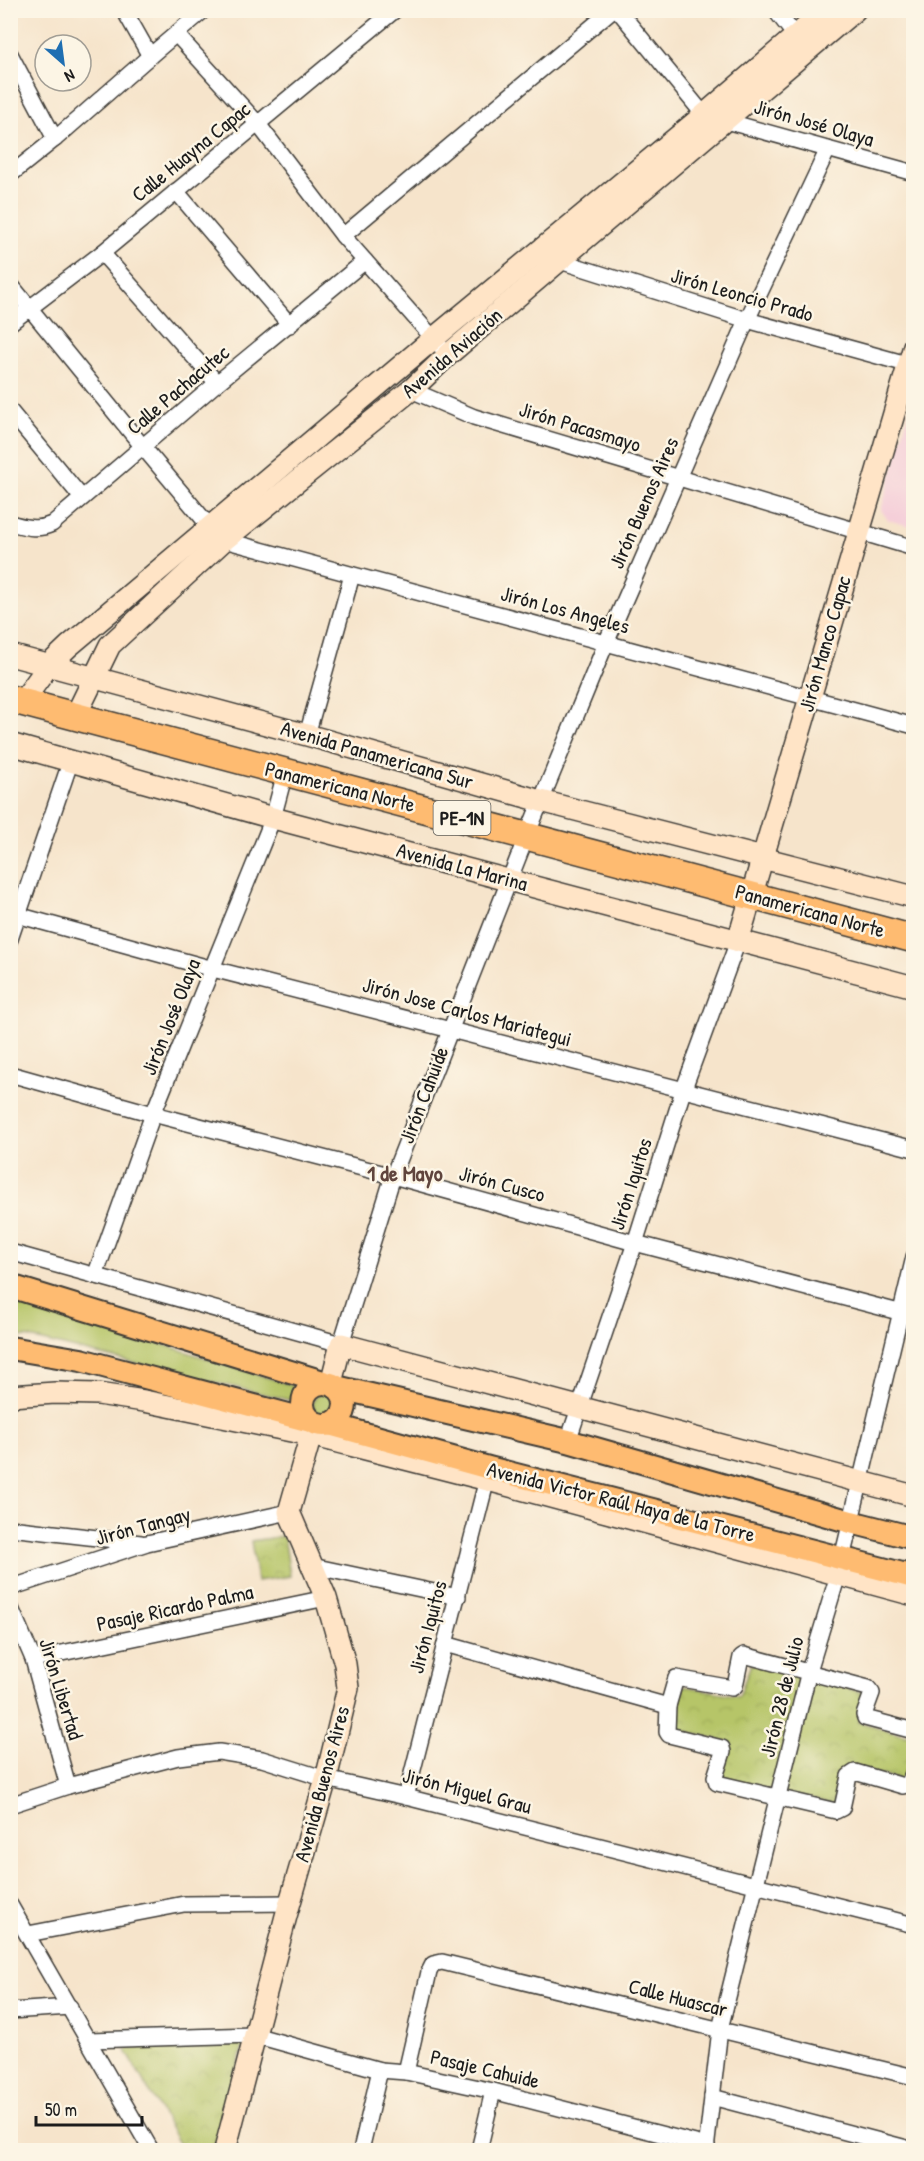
<svg xmlns="http://www.w3.org/2000/svg" width="924" height="2161" viewBox="0 0 924 2161" font-family="'Patrick Hand',sans-serif">
	<style>
		.built { fill: #f5cfd9 }
		.grass { fill: #b6c567; stroke: #697042; stroke-width: 1.5 }
		.park { fill: url(#park-crowns); stroke: #697042; stroke-width: 1.5 }
		.lines { fill: none; stroke-linecap: round; stroke-linejoin: round }
		.street-casing { stroke: #3d3a36; stroke-width: 18 }
		.secondary-casing { stroke: #3d3a36; stroke-width: 24 }
		.primary-casing { stroke: #3d3a36; stroke-width: 26 }
		.highway-casing { stroke: #3d3a36; stroke-width: 30 }
		.street { stroke: #fff; stroke-width: 15 }
		.secondary { stroke: #ffe4c6; stroke-width: 21 }
		.primary { stroke: #febb71; stroke-width: 22 }
		.highway { stroke: #febb71; stroke-width: 27 }
		.labels { text-anchor: middle; stroke-width: 5; stroke-linejoin: round; paint-order: stroke }
		.shield { fill: #fcf5e5; stroke: #5f5d58; stroke-width: 1.5 }
		.shield-label { font-size: 20px; font-weight: bold; fill: #1c1c1c }
		.street-label { font-size: 21px; fill: #1c1c1c; stroke: #fcf5e5 }
		.neighbourhood-label { font-size: 22px; font-weight: bold; fill: #60453d; stroke: #fcf5e5 }
	</style>
	<defs>
		<pattern id="park-crowns" width="20" height="18" patternUnits="userSpaceOnUse" patternTransform="scale(1.5)"><rect width="20" height="18" fill="#b6c567"/><path d="M2 6a3 3 0 1 1 6 0M12 15a3 3 0 1 1 6 0" fill="none" stroke="#9ca959"/></pattern>
	</defs>
	<rect width="100%" height="100%" fill="#fcf5e5"/>
	<filter id="ink" filterUnits="userSpaceOnUse"><feTurbulence type="fractalNoise" baseFrequency=".0167" numOctaves="2"/><feDisplacementMap in="SourceGraphic" scale="12" xChannelSelector="R" yChannelSelector="G"/><feConvolveMatrix kernelMatrix="1 2 1 2 8 2 1 2 1" color-interpolation-filters="sRGB"/></filter>
	<filter id="wash" filterUnits="userSpaceOnUse"><feTurbulence type="fractalNoise" baseFrequency=".008" numOctaves="4" result="noise"/><feDisplacementMap in="SourceGraphic" scale="24" xChannelSelector="R" yChannelSelector="G"/><feGaussianBlur stdDeviation="1.35" result="paint"/><feColorMatrix in="noise" values="0 0 0 0 0 0 0 0 0 0 0 0 0 0 0 0 0 1.4 0 .05"/><feComposite in="paint" operator="in"/></filter>
	<g filter="url(#wash)">
		<rect width="100%" height="100%" fill="#f6e4cb"/>
		<polygon class="built" points="913,398 913,527 888,520 881,510"/>
		<g class="grass">
			<polygon points="10,1296 291,1385 296,1389 295,1397 289,1400 26,1337 11,1337"/>
			<circle cx="324" cy="1404" r="11"/>
		</g>
		<g class="park">
			<polygon points="284,1536 290,1576 257,1581 251,1541"/>
			<polygon points="751,1664 865,1693 859,1722 913,1737 913,1757 906,1781 849,1767 837,1805 722,1779 731,1743 673,1728 684,1686 739,1696"/>
			<polygon points="245,2039 214,2150 183,2150 125,2049"/>
		</g>
	</g>
	<g filter="url(#ink)">
		<g class="lines">
			<defs>
				<g id="street">
					<polyline points="124,10 150,56"/>
					<polyline points="618,10 704,115 914,173"/>
					<polyline points="775,10 801,43"/>
					<polyline points="177,35 258,124 343,236 440,346"/>
					<polyline points="10,54 55,139"/>
					<polyline points="10,175 55,139 150,56 204,10"/>
					<polyline points="176,191 290,325"/>
					<polyline points="343,236 612,10"/>
					<polyline points="102,253 217,383"/>
					<polyline points="560,261 747,320 914,366"/>
					<polyline points="10,284 143,447 210,527 224,540 914,726"/>
					<polyline points="10,323 102,253 395,10"/>
					<polyline points="411,390 474,417 914,548"/>
					<polyline points="10,411 82,498"/>
					<path d="M10,523C26,527 37,531 52,524L217,383L365,261"/>
					<polyline points="307,735 352,575"/>
					<polyline points="10,913 213,969 914,1149"/>
					<polyline points="10,939 71,760"/>
					<polyline points="10,1074 153,1114 393,1176 635,1243 914,1316"/>
					<polyline points="10,1252 341,1344 393,1176 527,835 606,643 747,320 828,149"/>
					<polyline points="95,1276 153,1114 273,818 285,773"/>
					<polyline points="568,1441 635,1243 683,1091 738,941"/>
					<polyline points="10,1528 141,1543"/>
					<polyline points="312,1566 458,1597"/>
					<polyline points="10,1588 147,1543 289,1512"/>
					<polyline points="10,1606 33,1659 68,1786"/>
					<polyline points="445,1644 668,1706"/>
					<polyline points="33,1659 326,1598"/>
					<polyline points="914,1731 865,1718 864,1715 872,1693 868,1688 744,1655 741,1657 735,1686 732,1688 676,1678 668,1706 667,1732 669,1735 722,1748 723,1752 715,1777 717,1783 836,1811 842,1808 849,1776 855,1772 903,1786 909,1783 914,1771"/>
					<polyline points="406,1797 489,1471"/>
					<polyline points="10,1805 68,1786 178,1757 219,1752 262,1759 326,1779 406,1797 914,1925"/>
					<polyline points="10,1905 151,2150"/>
					<polyline points="28,1934 184,1904 289,1903"/>
					<polyline points="10,2011 70,2007"/>
					<polyline points="89,2040 254,2035 380,2070 406,2072 493,2091 707,2146"/>
					<polyline points="406,2072 429,1972 433,1964 442,1962 914,2077"/>
					<polyline points="712,2097 914,2150"/>
					<polyline points="361,2150 380,2070"/>
					<polyline points="479,2150 493,2091"/>
					<polyline points="706,2150 720,2029 809,1671 838,1575 914,1257"/>
				</g>
				<g id="secondary">
					<polyline points="10,655 307,735 541,801 914,897"/>
					<polyline points="22,702 49,665 69,646 433,339 704,115 826,10"/>
					<polyline points="76,715 110,645 224,540 411,390 449,354 855,10"/>
					<polyline points="10,744 273,818 914,987"/>
					<polyline points="738,941 914,346"/>
					<polyline points="331,1383 341,1344 914,1496"/>
					<polyline points="10,1396 55,1393 98,1394 144,1401 311,1435 488,1480 914,1595"/>
					<polyline points="225,2150 286,1916 326,1779 348,1688 345,1664 326,1598 289,1512 311,1435 317,1424"/>
				</g>
				<g id="primary">
					<polyline points="10,1286 323,1382"/>
					<polyline points="10,1348 81,1360 311,1421"/>
					<circle cx="324" cy="1404" r="21"/>
					<polyline points="336,1387 568,1441 851,1522 914,1538"/>
					<polyline points="329,1424 489,1468 914,1577"/>
				</g>
				<polyline id="highway" points="10,699 914,939"/>
			</defs>
			<use href="#street" class="street-casing"/>
			<use href="#secondary" class="secondary-casing"/>
			<use href="#primary" class="primary-casing"/>
			<use href="#highway" class="highway-casing"/>
			<use href="#street" class="street"/>
			<use href="#secondary" class="secondary"/>
			<use href="#primary" class="primary"/>
			<use href="#highway" class="highway"/>
		</g>
	</g>
	<g class="labels">
		<rect class="shield" x="433.5" y="801" width="57" height="34" rx="4.5"/>
		<g class="shield-label">
			<text x="462" y="825">PE-1N</text>
		</g>
		<g class="street-label">
			<text transform="translate(814 123) rotate(16)" y="7">Jirón José Olaya</text>
			<text transform="translate(191 152) rotate(-39)" y="7">Calle Huayna Capac</text>
			<text transform="translate(742 295) rotate(16)" y="7">Jirón Leoncio Prado</text>
			<text transform="translate(452 353) rotate(-41)" y="7">Avenida Aviación</text>
			<text transform="translate(178 390) rotate(-40)" y="7">Calle Pachacutec</text>
			<text transform="translate(580 427) rotate(17)" y="7">Jirón Pacasmayo</text>
			<text transform="translate(644 503) rotate(-66)" y="7">Jirón Buenos Aires</text>
			<text transform="translate(565 610) rotate(15)" y="7">Jirón Los Angeles</text>
			<text transform="translate(825 644) rotate(-74)" y="7">Jirón Manco Capac</text>
			<text transform="translate(377 755) rotate(16)" y="7">Avenida Panamericana Sur</text>
			<text transform="translate(340 787) rotate(14)" y="7">Panamericana Norte</text>
			<text transform="translate(462 867) rotate(15)" y="7">Avenida La Marina</text>
			<text transform="translate(810 911) rotate(15)" y="7">Panamericana Norte</text>
			<text transform="translate(467 1012) rotate(15)" y="7">Jirón Jose Carlos Mariategui</text>
			<text transform="translate(171 1017) rotate(-68)" y="7">Jirón José Olaya</text>
			<text transform="translate(424 1095) rotate(-69)" y="7">Jirón Cahuide</text>
			<text transform="translate(502 1184) rotate(15)" y="7">Jirón Cusco</text>
			<text transform="translate(631 1184) rotate(-72)" y="7">Jirón Iquitos</text>
			<text transform="translate(621 1502) rotate(14)" y="7">Avenida Victor Raúl Haya de la Torre</text>
			<text transform="translate(143 1526) rotate(-15)" y="7">Jirón Tangay</text>
			<text transform="translate(175 1608) rotate(-12)" y="7">Pasaje Ricardo Palma</text>
			<text transform="translate(428 1627) rotate(-75)" y="7">Jirón Iquitos</text>
			<text transform="translate(61 1689) rotate(73)" y="7">Jirón Libertad</text>
			<text transform="translate(782 1697) rotate(-76)" y="7">Jirón 28 de Julio</text>
			<text transform="translate(322 1784) rotate(-75)" y="7">Avenida Buenos Aires</text>
			<text transform="translate(467 1791) rotate(14)" y="7">Jirón Miguel Grau</text>
			<text transform="translate(678 1998) rotate(14)" y="7">Calle Huascar</text>
			<text transform="translate(485 2069) rotate(13)" y="7">Pasaje Cahuide</text>
		</g>
		<g class="neighbourhood-label">
			<text x="405" y="1181">1 de Mayo</text>
		</g>
	</g>
	<rect width="924" height="2161" fill="none" stroke="#fcf5e5" stroke-width="36"/>
	<g transform="translate(63 63) rotate(152)"><circle r="28" fill="#fcf5e5" stroke="#a29e95" stroke-width="1.5"/>
	<path d="M0-4.5L10 22L0 15L-10 22Z" fill="#1f6fb2"/>
	<text y="-9" font-size="16" font-weight="bold" text-anchor="middle" fill="#1c1c1c">N</text>
	</g>
	<path d="M36 2116v9h106v-9" fill="none" stroke="#1c1c1c" stroke-width="3"/>
	<text x="45" y="2116" font-size="18" fill="#1c1c1c" stroke="#fcf5e5" stroke-width="4.5" paint-order="stroke">50 m</text>
</svg>
